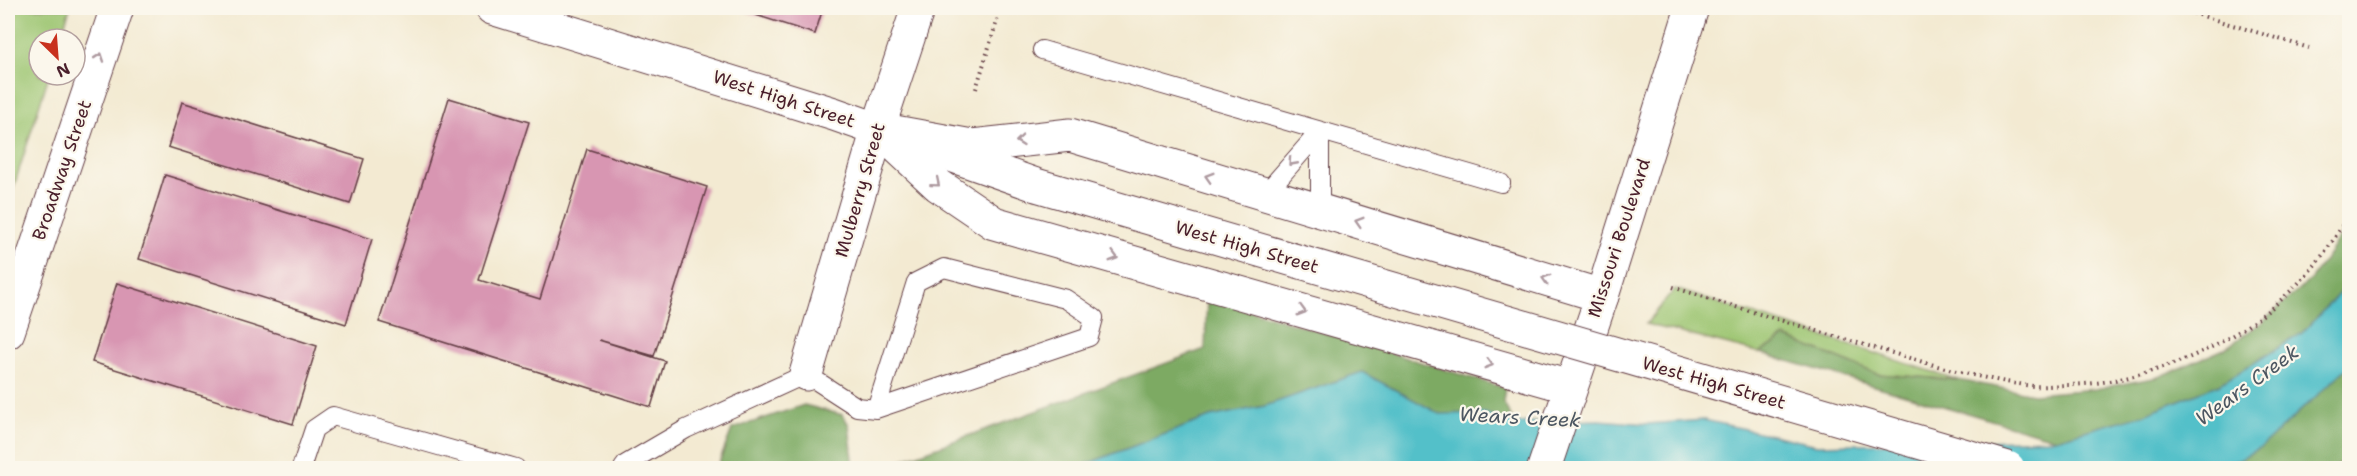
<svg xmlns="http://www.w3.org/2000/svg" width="2357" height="476" viewBox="0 0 2357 476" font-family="'Shantell Sans',sans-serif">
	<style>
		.green { fill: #9cc571; stroke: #73724e; stroke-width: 1.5 }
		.forest { fill: #7daa63; stroke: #646447; stroke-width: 1.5 }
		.water { fill: #52c0c9; stroke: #4e707a; stroke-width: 1.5 }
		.building { fill: #d896b2 }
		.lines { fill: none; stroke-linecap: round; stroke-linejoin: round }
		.lane-casing { stroke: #633d44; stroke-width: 20 }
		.street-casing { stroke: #633d44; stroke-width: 35 }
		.secondary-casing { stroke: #633d44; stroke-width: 35 }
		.path { stroke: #633d44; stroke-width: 4; stroke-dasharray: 1.5 4.5; stroke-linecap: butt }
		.lane { stroke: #fff; stroke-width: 18 }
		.street { stroke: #fff; stroke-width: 33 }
		.secondary { stroke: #fff; stroke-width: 33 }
		.secondary-bridge-casing { stroke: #633d44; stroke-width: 35; stroke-linecap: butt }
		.secondary-bridge { stroke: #fff; stroke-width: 33 }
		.oneway { stroke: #ae9aa0 }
		.labels { text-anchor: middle; stroke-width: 4.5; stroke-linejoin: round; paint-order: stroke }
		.street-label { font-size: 18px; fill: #4a1f2b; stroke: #fbf7ec }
		.water-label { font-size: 20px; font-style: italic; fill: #4d5762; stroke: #fbf7ec }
	</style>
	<rect width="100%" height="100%" fill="#fbf7ec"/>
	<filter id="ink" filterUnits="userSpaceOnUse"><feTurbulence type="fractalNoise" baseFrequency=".0167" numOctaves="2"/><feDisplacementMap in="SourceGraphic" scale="12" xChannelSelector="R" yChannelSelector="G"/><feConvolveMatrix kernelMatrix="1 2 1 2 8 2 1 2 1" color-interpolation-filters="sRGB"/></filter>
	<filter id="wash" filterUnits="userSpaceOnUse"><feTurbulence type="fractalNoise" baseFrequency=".008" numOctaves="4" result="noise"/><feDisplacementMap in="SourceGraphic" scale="24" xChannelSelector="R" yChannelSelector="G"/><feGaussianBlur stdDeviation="1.35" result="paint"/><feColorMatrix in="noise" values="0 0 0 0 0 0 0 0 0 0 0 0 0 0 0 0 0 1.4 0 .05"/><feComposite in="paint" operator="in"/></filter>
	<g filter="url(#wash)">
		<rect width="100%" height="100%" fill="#f3ead2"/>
		<g class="green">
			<polygon points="8,8 70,8 60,39 39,39 39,75 49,75 8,205"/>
			<polygon points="1675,289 1958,380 1877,374 1785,337 1760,353 1646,324"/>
		</g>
		<g class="forest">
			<polygon points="2349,224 2349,283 2301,334 2220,384 2142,415 2056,439 1760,353 1785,337 1877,374 1958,380 2033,394 2095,389 2159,377 2224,349 2265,320 2311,279"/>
			<polygon points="1207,297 1505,388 1503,402 1514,423 1484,413 1440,414 1362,372 1265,406 1210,417 1076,468 880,468 1205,349"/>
			<polygon points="2349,366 2349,456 2333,468 2223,468 2261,447"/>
			<polygon points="804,405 843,415 849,425 854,468 717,468 732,429"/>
		</g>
		<polygon class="water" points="2349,283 2349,366 2261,447 2223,468 1076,468 1210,417 1265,406 1362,372 1440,414 1484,413 1514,423 1599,420 1648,424 1704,420 1817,445 2056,439 2142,415 2220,384 2301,334"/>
		<g id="blocks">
			<g class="building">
				<polygon points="734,8 823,8 815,34"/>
				<polygon points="449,98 529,122 479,280 540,299 587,149 707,187 654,356 599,340 665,361 651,407 379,322"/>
				<polygon points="182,102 364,159 350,204 168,147"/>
				<polygon points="165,175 372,239 346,324 139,259"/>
				<polygon points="117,283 317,346 293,424 92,362"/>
			</g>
		</g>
	</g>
	<g filter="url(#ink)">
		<use href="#blocks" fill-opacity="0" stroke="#633d44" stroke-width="1.5"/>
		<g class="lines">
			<defs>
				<g id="lane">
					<polyline points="1042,50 1501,183"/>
					<polyline points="1265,194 1320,131"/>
					<polyline points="1320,211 1320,131"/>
					<polyline points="301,468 314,429 333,416 516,468"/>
					<polyline points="623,468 626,464 686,429 806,374 857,407 876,409 1089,337 1094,318 1066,299 944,268 916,282 876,409"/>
				</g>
				<polyline id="street" points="806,374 878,129 918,8"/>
				<g id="secondary">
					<polyline points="492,8 834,114 899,137"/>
					<polyline points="878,129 972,146 1070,135 1602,296"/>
					<polyline points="878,129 938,185 994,223 1570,387"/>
					<polyline points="945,153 1036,185"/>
					<polyline points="8,332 117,8"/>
					<polyline points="1544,468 1602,296 1692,8"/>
				</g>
			</defs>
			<use href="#lane" class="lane-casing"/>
			<use href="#street" class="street-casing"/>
			<use href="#secondary" class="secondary-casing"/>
			<g class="path">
				<polyline points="2176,8 2309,48"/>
				<polyline points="976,89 1001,8"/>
				<path d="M1673,287C1736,308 1801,326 1865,345C1920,361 1976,379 2033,386C2044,387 2057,385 2069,385C2182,381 2299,314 2350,211"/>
			</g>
			<use href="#lane" class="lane"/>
			<use href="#street" class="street"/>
			<use href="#secondary" class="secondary"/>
			<defs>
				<polyline id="secondary-bridge" points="1036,185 2008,468"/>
			</defs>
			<use href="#secondary-bridge" class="secondary-bridge-casing"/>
			<use href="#secondary-bridge" class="secondary-bridge"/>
		</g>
		<defs><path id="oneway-chevron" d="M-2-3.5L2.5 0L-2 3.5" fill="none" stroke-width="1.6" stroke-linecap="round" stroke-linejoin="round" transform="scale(1.5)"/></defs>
		<g class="oneway">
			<use href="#oneway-chevron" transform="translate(100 57) rotate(-71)"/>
			<use href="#oneway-chevron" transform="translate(1020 141) rotate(174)"/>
			<use href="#oneway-chevron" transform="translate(1292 162) rotate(132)"/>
			<use href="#oneway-chevron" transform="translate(1209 177) rotate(-163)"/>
			<use href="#oneway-chevron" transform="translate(936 183) rotate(40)"/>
			<use href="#oneway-chevron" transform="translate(1359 222) rotate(-163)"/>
			<use href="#oneway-chevron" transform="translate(1114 257) rotate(16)"/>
			<use href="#oneway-chevron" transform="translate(1546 279) rotate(-163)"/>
			<use href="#oneway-chevron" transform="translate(1302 311) rotate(16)"/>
			<use href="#oneway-chevron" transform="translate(1489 364) rotate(16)"/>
		</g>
	</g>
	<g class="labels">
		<g class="street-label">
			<text transform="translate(784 99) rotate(18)" y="6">West High Street</text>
			<text transform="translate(62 170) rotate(-71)" y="6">Broadway Street</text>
			<text transform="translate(860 190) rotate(-74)" y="6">Mulberry Street</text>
			<text transform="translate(1619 238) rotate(-72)" y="6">Missouri Boulevard</text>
			<text transform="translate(1247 247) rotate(16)" y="6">West High Street</text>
			<text transform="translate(1714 383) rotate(16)" y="6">West High Street</text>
		</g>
		<g class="water-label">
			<text transform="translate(2247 385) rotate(-36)" y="7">Wears Creek</text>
			<text transform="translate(1520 417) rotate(3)" y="7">Wears Creek</text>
		</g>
	</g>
	<rect width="2357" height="476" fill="none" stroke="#fbf7ec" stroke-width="30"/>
	<g transform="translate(57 57) rotate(155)"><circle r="28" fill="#fbf7ec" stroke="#b4a19f" stroke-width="1.5"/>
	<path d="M0-4.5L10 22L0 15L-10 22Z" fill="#c8321e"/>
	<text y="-9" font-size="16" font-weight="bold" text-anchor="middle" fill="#4a1f2b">N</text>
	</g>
</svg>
